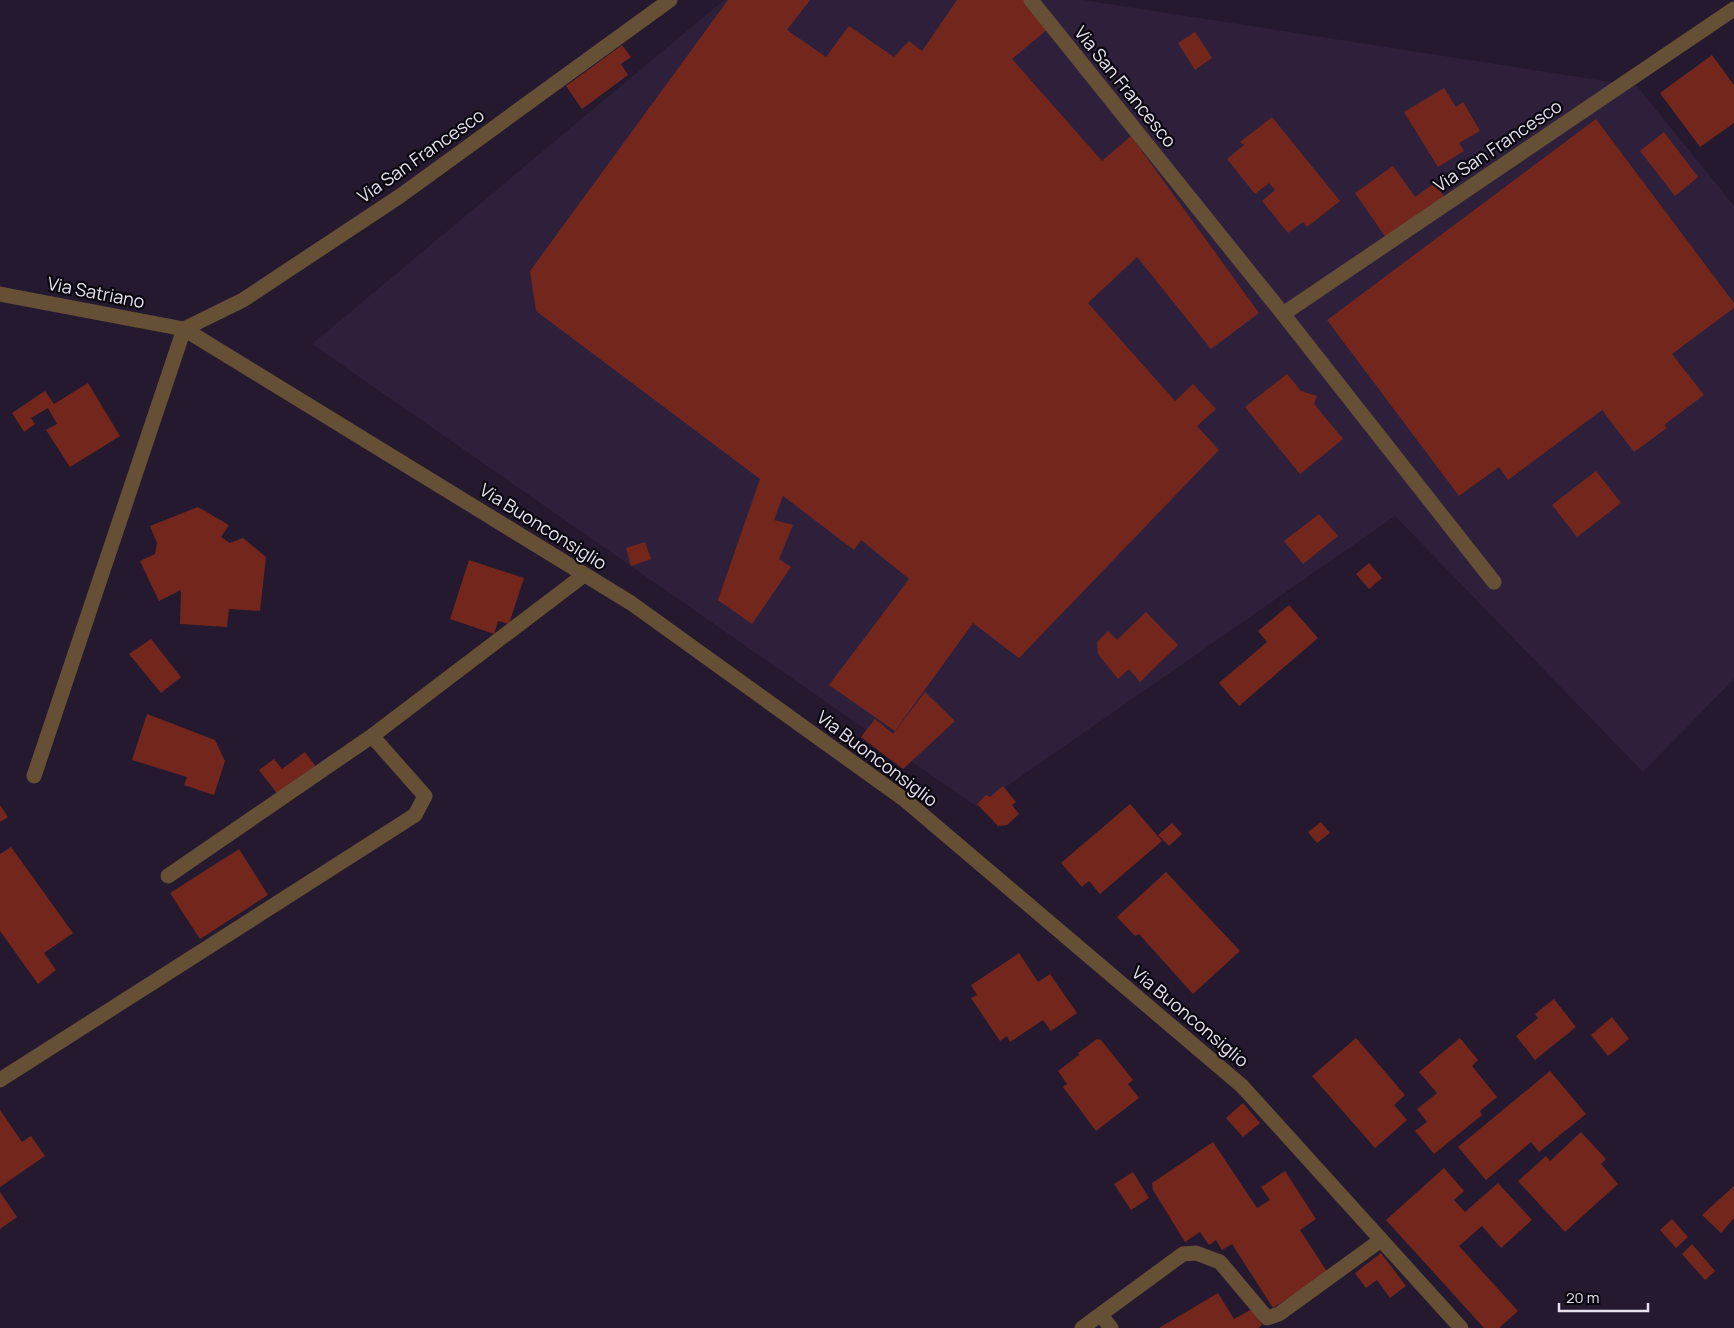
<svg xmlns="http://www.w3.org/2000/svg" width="1734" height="1328" viewBox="0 0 1734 1328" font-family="Manrope,sans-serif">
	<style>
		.built { fill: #2e203b }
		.building { fill: #73271c }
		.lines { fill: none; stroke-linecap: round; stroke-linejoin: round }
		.minor { stroke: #654f35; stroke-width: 15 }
		.labels { text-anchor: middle; stroke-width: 4.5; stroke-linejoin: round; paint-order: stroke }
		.street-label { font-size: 18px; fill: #e7e0ee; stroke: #0b070f }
	</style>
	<rect width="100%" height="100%" fill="#24192e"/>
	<polygon class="built" points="724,0 1083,0 1637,86 1734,206 1734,679 1643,772 1395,516 977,807 312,344"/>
	<g class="building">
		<polygon points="728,0 810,0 787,30 826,57 849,26 894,57 909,41 922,51 957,0 1026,0 1049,28 1012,59 1102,161 1131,136 1259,313 1211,349 1137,257 1088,303 1175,401 1193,384 1216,409 1197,426 1219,450 1019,658 973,623 895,731 829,685 909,579 861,540 854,550 783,496 774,520 793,525 779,559 791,567 752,624 718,600 760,479 536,311 530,271"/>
		<polygon points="1195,32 1212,58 1195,70 1178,43"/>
		<polygon points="622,45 631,57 621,64 628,75 582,109 566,86"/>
		<polygon points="1712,55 1734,85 1734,123 1700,147 1660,93"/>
		<polygon points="1444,88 1456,107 1463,102 1480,131 1459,143 1464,151 1438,167 1404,112"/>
		<polygon points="1272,117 1340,201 1307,227 1303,222 1288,233 1262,201 1275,190 1269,183 1255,194 1227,159 1244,145 1240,142"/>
		<polygon points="1596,119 1734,303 1734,308 1672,354 1704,395 1664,425 1667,428 1634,452 1602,410 1508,480 1499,467 1459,496 1327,320"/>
		<polygon points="1664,132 1698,177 1675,196 1640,151"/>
		<polygon points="1393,166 1415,197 1435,183 1447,201 1389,242 1355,193"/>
		<polygon points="1287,374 1301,391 1317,396 1314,404 1343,439 1300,474 1245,407"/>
		<polygon points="88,383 120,436 70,467 46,430 57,424 48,408 31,418 35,424 24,432 12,413 45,391 54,404"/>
		<polygon points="1596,471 1621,503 1577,537 1552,505"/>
		<polygon points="198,507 229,525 221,537 230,543 243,538 266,557 260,611 229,609 227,627 180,624 181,590 159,601 140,561 155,554 157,543 150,526"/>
		<polygon points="1319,514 1338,536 1303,564 1284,541"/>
		<polygon points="645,542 651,559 631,566 626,548"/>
		<polygon points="469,560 524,578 509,624 498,621 494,634 450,619"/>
		<polygon points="1369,563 1382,578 1369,589 1356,574"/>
		<polygon points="1289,605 1318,638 1239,706 1219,683 1267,642 1258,631"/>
		<polygon points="1146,612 1178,645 1140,682 1129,669 1118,679 1098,654 1097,642 1108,631 1117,640"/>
		<polygon points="151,639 181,677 161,693 129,654"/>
		<polygon points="925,692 955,721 903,769 861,737 875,719 893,734"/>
		<polygon points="147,714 215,740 225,761 214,795 184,785 187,777 132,760"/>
		<polygon points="305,752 317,768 279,796 259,770 274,759 282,769"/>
		<polygon points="1003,786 1016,802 1012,805 1019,814 1007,825 998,826 977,804 986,795 990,797"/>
		<polygon points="1130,804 1162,841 1100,894 1089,881 1082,887 1061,863"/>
		<polygon points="0,805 8,817 0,822"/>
		<polygon points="1321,822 1330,833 1317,843 1308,832"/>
		<polygon points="1172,823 1182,834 1169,846 1158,835"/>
		<polygon points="11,847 73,933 44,953 56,970 38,984 0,931 0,854"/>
		<polygon points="239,849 268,895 200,939 170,893"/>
		<polygon points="1166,872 1240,951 1193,994 1139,934 1135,936 1117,917"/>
		<polygon points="1019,953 1038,982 1050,974 1077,1013 1051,1031 1043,1020 1010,1042 1007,1036 1000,1041 971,998 977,995 971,985"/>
		<polygon points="1554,999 1576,1027 1535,1060 1516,1036 1538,1018 1535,1014"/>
		<polygon points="1612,1017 1629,1039 1608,1056 1591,1035"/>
		<polygon points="1356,1038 1405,1095 1394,1105 1407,1120 1375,1148 1312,1076"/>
		<polygon points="1460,1038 1478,1060 1472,1066 1497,1097 1480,1111 1482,1115 1434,1154 1415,1131 1427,1122 1417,1109 1437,1093 1419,1072"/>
		<polygon points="1097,1039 1101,1040 1133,1080 1128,1084 1139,1098 1096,1131 1063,1087 1067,1084 1058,1071 1079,1055 1078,1053"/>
		<polygon points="1550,1071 1586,1114 1539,1152 1531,1142 1486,1180 1458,1147"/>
		<polygon points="1243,1103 1260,1123 1243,1137 1226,1118"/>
		<polygon points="0,1110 22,1142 31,1136 45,1156 0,1187"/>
		<polygon points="1581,1132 1606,1159 1601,1164 1618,1184 1565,1232 1518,1181 1546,1156 1550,1161"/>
		<polygon points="1213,1142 1257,1208 1270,1200 1261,1187 1285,1171 1316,1219 1300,1230 1328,1273 1273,1308 1232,1244 1222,1250 1216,1240 1209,1245 1200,1232 1185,1242 1153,1190 1152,1183"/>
		<polygon points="1444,1168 1464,1191 1454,1200 1465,1212 1498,1183 1532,1220 1501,1248 1482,1226 1459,1246 1518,1311 1499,1328 1484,1328 1386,1220"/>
		<polygon points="1133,1172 1149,1198 1131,1210 1114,1184"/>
		<polygon points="1734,1186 1734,1218 1721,1233 1702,1215"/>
		<polygon points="0,1192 17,1217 0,1229"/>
		<polygon points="1672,1219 1688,1237 1676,1248 1660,1230"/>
		<polygon points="1692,1244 1715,1271 1705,1280 1682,1254"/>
		<polygon points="1381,1253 1406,1286 1390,1298 1377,1280 1366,1288 1355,1273"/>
		<polygon points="1218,1293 1234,1319 1252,1309 1262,1325 1258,1328 1159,1328"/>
	</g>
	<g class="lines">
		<g class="minor">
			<polyline points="1031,0 1283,314 1494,582"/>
			<polyline points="0,294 184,329 631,603 905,800 1242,1086 1461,1328"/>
			<polyline points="1283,314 1734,9"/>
			<polyline points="184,329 243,300 400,196 670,0"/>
			<polyline points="34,776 184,329"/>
			<polyline points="168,876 372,736 584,575"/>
			<polyline points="0,1080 415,815 425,796 372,736"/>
			<polyline points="1101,1315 1111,1328"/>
			<polyline points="1082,1328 1183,1254 1196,1253 1220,1262 1267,1318 1279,1314 1381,1240"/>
		</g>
	</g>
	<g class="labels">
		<g class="street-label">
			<text transform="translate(1125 87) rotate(51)" y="6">Via San Francesco</text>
			<text transform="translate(1498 146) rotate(-34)" y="6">Via San Francesco</text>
			<text transform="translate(421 156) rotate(-35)" y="6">Via San Francesco</text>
			<text transform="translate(96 293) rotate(11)" y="6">Via Satriano</text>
			<text transform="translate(543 527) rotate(32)" y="6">Via Buonconsiglio</text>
			<text transform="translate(877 759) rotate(37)" y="6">Via Buonconsiglio</text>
			<text transform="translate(1190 1017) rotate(40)" y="6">Via Buonconsiglio</text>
		</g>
	</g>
	<path d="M1559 1303v8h89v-8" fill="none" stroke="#e7e0ee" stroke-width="2.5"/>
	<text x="1566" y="1303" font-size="15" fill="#e7e0ee" stroke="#0b070f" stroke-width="4" paint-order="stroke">20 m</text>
</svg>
